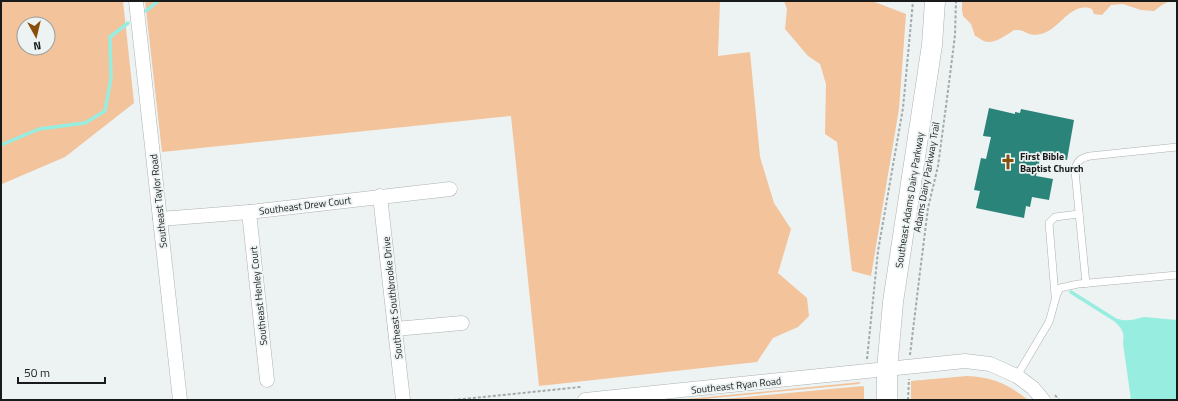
<svg xmlns="http://www.w3.org/2000/svg" width="1178" height="401" viewBox="0 0 1178 401" font-family="'Titillium Web',sans-serif">
	<style>
		.green { fill: #f3c39b; fill-rule: evenodd }
		.water { fill: #97ede0 }
		.lines { fill: none; stroke-linecap: round; stroke-linejoin: round }
		.stream { stroke: #97ede0; stroke-width: 3.5 }
		.building { fill: #2a847a }
		.lane-casing { stroke: #acb2b1; stroke-width: 8 }
		.street-casing { stroke: #acb2b1; stroke-width: 15 }
		.secondary-casing { stroke: #acb2b1; stroke-width: 21 }
		.path { stroke: #a4aaa9; stroke-width: 2; stroke-dasharray: 3 2; stroke-linecap: butt }
		.lane { stroke: #fff; stroke-width: 7 }
		.street { stroke: #fff; stroke-width: 14 }
		.secondary { stroke: #fff; stroke-width: 20 }
		.labels { text-anchor: middle; stroke-width: 3.5; stroke-linejoin: round; paint-order: stroke }
		.poi-label { font-size: 10px; font-weight: bold; fill: #191b1b; stroke: #ecf3f2; text-anchor: start }
		.street-label { font-size: 10px; fill: #191b1b; stroke: #ecf3f2 }
	</style>
	<rect width="100%" height="100%" fill="#ecf3f2"/>
	<g class="green">
		<path d="M1,1H123L134,103L65,157L2,184H1ZM24,24H48V48H24Z"/>
		<polygon points="145,1 720,1 718,56 750,52 760,157 774,203 791,229 778,273 807,298 809,316 798,327 773,338 757,362 539,386 511,116 162,152"/>
		<polygon points="784,1 872,1 906,14 899,109 871,276 852,271 837,142 825,134 826,84 820,64 808,56 785,29 787,9"/>
		<path d="M962,1H1170L1162,5L1154,11L1141,10L1123,4L1111,5L1102,15L1094,14L1092,9C1070,1 1060,30 1041,34C1038,35 1032,35 1029,34C1027,33 1025,32 1023,31C1021,30 1017,30 1014,30C1006,35 994,45 984,41C981,40 978,37 975,36L971,24L963,16L962,10Z"/>
		<path d="M967,376C992,377 1008,384 1028,400H911V381Z"/>
		<polygon points="861,382 859,384 693,400 676,400"/>
		<polygon points="863,386 864,387 864,400 713,400"/>
	</g>
	<path class="water" d="M1144,317L1177,320V400H1131L1123,343C1125,333 1122,329 1115,322L1118,319C1127,322 1135,319 1144,317Z"/>
	<g class="lines">
		<g class="stream">
			<polyline points="146,11 158,1"/>
			<polyline points="1,145 39,129 85,123 105,111 111,78 110,37 128,23"/>
			<polyline points="1071,292 1117,321"/>
		</g>
	</g>
	<polygon class="building" points="989,108 1015,114 1015,112 1020,113 1021,109 1074,120 1067,160 1041,155 1036,176 1053,179 1049,200 1032,197 1030,207 1026,206 1024,218 976,208 980,191 974,190 981,158 986,159 991,137 983,136"/>
	<g class="lines">
		<defs>
			<g id="lane">
				<path d="M1086,284L1075,171C1076,161 1081,158 1090,156L1177,147"/>
				<polyline points="1055,295 1049,223 1055,217 1079,214"/>
				<path d="M1017,376L1049,322C1053,311 1054,298 1060,288L1078,284L1177,275"/>
			</g>
			<g id="street">
				<polyline points="136,1 160,219 180,400"/>
				<polyline points="380,196 403,400"/>
				<polyline points="249,212 267,380"/>
				<polyline points="160,219 249,212 450,189"/>
				<polyline points="395,329 462,323"/>
				<polyline points="585,400 965,361 990,364 1017,376 1033,388 1043,400"/>
			</g>
			<polyline id="secondary" points="887,400 887,370 893,302 932,45 935,1"/>
		</defs>
		<use href="#lane" class="lane-casing"/>
		<use href="#street" class="street-casing"/>
		<use href="#secondary" class="secondary-casing"/>
		<g class="path">
			<polyline points="910,355 920,272 928,208 938,166 948,91 955,35 956,1"/>
			<polyline points="867,359 878,251 903,108 913,1"/>
			<polyline points="1055,395 1059,400"/>
			<polyline points="453,400 581,387"/>
			<polyline points="908,400 909,379"/>
		</g>
		<use href="#lane" class="lane"/>
		<use href="#street" class="street"/>
		<use href="#secondary" class="secondary"/>
	</g>
	<defs>
		<symbol id="church-bare" viewBox="-9 -9 18 18"><path d="M-1.2-6h2.4v3.5h3.3v2.4h-3.3V6h-2.4V-.1h-3.3v-2.4h3.3Z" fill="#8a4e0b" stroke="#ecf3f2" stroke-width="2.5" paint-order="stroke"/></symbol>
	</defs>
	<g fill-rule="evenodd">
		<use href="#church-bare" x="997" y="151" width="22" height="22"/>
	</g>
	<g class="labels">
		<g class="poi-label">
			<text x="1020" y="160">First Bible<tspan x="1020" dy="12">Baptist Church</tspan></text>
		</g>
		<g class="street-label">
			<text transform="translate(926 177) rotate(-80)" y="4">Adams Dairy Parkway Trail</text>
			<text transform="translate(909 200) rotate(-81)" y="4">Southeast Adams Dairy Parkway</text>
			<text transform="translate(158 201) rotate(-96)" y="4">Southeast Taylor Road</text>
			<text transform="translate(305 205) rotate(-7)" y="4">Southeast Drew Court</text>
			<text transform="translate(258 296) rotate(-96)" y="4">Southeast Henley Court</text>
			<text transform="translate(392 298) rotate(-96)" y="4">Southeast Southbrooke Drive</text>
			<text transform="translate(736 385) rotate(-6)" y="4">Southeast Ryan Road</text>
		</g>
	</g>
	<rect width="1178" height="401" fill="none" stroke="#191b1b" stroke-width="4"/>
	<g transform="translate(36 36) rotate(172)"><circle r="19" fill="#ecf3f2" stroke="#989d9c"/>
	<path d="M0-3L7 15L0 10L-7 15Z" fill="#8a4e0b"/>
	<text y="-6" font-size="11" font-weight="bold" text-anchor="middle" fill="#191b1b">N</text>
	</g>
	<path d="M18 377v6h87v-6" fill="none" stroke="#191b1b" stroke-width="2"/>
	<text x="24" y="377" font-size="12" fill="#191b1b" stroke="#ecf3f2" stroke-width="3" paint-order="stroke">50 m</text>
</svg>
